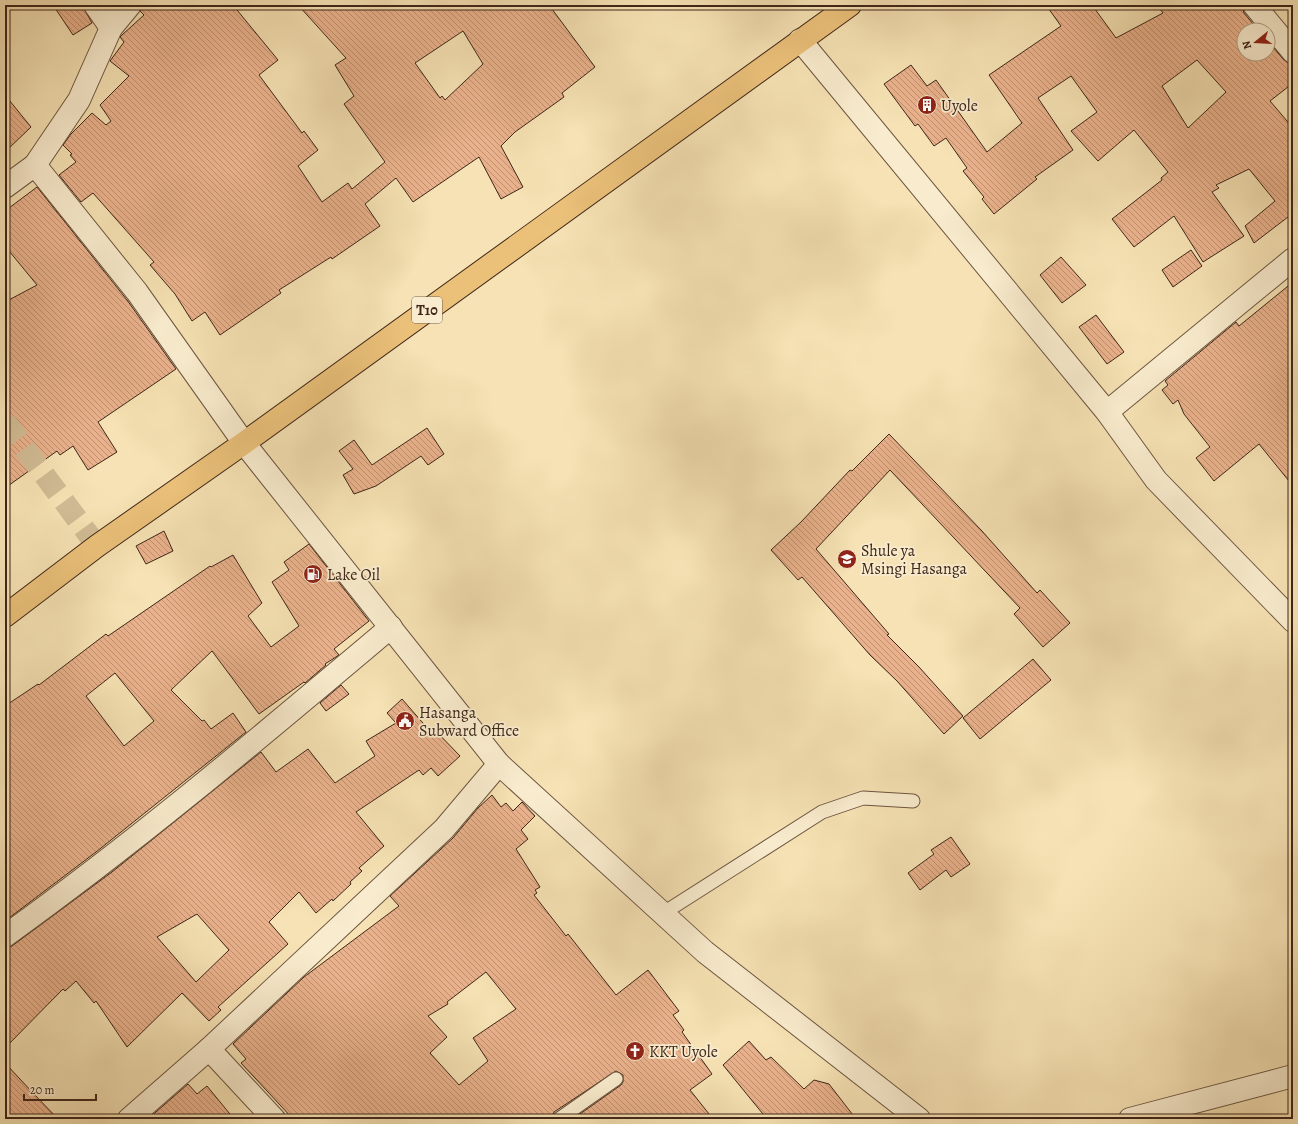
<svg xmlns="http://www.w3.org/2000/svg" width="1298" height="1124" viewBox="0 0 1298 1124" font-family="Alegreya,serif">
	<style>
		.building { fill: url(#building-back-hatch); stroke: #3f2619; fill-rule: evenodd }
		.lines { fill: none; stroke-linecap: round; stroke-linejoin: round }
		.street-tunnel { stroke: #d1bc95; stroke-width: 22; stroke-dasharray: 22 11; stroke-linecap: butt }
		.lane-casing { stroke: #6d5540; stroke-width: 15 }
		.street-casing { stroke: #6d5540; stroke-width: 24 }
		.highway-casing { stroke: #3f2619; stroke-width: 24 }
		.lane { stroke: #f9ecce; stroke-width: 13 }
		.street { stroke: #f9ecce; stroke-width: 22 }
		.highway { stroke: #ebc17a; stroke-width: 22 }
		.labels { text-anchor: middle; stroke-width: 3.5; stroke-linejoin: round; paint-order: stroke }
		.shield { fill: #f9ecce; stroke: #77614f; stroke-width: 1 }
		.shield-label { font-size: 15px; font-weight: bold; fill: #3f2619 }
		.poi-label { font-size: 16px; fill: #3f2619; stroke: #f9ecce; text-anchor: start }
	</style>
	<defs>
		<pattern id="building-back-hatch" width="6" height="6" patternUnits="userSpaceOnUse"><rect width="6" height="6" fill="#eab28c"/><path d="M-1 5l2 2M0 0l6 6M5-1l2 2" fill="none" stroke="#bf9172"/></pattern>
	</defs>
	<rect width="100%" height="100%" fill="#f6e2b4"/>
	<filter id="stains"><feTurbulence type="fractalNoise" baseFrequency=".005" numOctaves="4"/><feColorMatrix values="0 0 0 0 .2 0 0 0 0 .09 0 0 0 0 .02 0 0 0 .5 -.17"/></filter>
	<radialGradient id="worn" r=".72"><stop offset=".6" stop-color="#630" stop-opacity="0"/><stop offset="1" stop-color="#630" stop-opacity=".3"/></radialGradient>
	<g class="building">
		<polygon points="53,5 82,5 92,23 73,35"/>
		<path d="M142,5H237V10L278,60L259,75L302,133L304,131L318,150L298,166L322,202L348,183L352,189L385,162L344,104L354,96L335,65L346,58L298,5H549L595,67L562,93L564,97L515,132L501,146L523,187L501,199L479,157L413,202L396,178L365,204L380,226L332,259L331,257L279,290L281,293L220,335L205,312L192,321L175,294L150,265L154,262L93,193L81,202L59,175L76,162L70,155L72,154L63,145L71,134L92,113L106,125L111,121L100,105L129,76L110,61L124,42L120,37L122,35L144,15L140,11ZM463,31L483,64L445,100L442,96L440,98L415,63Z"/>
		<path d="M1046,5H1092L1116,38L1163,13L1157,5H1242L1244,13L1258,30H1244V54H1268V41L1284,60L1293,64V83L1270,101L1293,128V224L1288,217L1254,243L1245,226L1275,201L1249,169L1216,185L1219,188L1212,192L1244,236L1203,262L1174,216L1134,247L1112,219L1162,180L1161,178L1168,172L1134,130L1098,161L1071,131L1097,112L1071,76L1038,98L1073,150L1035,177L1037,179L994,214L982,199L984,197L963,171L967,168L946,138L934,146L918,124L915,126L884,84L911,65L927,86L936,80L987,152L1022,123L989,75L1061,26ZM1197,60L1226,92L1188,128L1162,86Z"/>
		<polygon points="5,95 31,127 5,152"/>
		<polygon points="37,187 127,300 176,369 98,422 117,452 88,470 73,446 60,455 57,451 5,488 5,302 37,285 5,246 5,211"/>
		<polygon points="1191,250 1202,266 1173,287 1162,270"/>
		<polygon points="1061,257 1086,285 1062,303 1040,275"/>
		<polygon points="1293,282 1293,486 1259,444 1214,481 1196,458 1210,447 1184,414 1178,400 1173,404 1162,390 1168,385 1165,381 1236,322 1239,326"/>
		<polygon points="1096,315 1124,352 1107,364 1079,327"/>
		<polygon points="427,428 444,454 428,465 421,456 376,486 354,494 343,475 353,469 339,451 354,440 372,465"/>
		<polygon points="889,434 982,531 1037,593 1040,590 1070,623 1043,647 1014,614 1020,608 890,470 816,549 889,634 887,635 919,667 963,716 944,734 897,681 870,655 802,577 798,580 771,550 801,522 850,470 852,471"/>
		<polygon points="164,531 173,551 146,564 136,546"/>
		<path d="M309,544L369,621L334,649L339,655L325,664L326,665L305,683L304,682L259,714L212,651L171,690L202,721L204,720L211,729L233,713L246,732L96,852L5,921V706L38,684L39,685L106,634L108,636L210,566L211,567L233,555L262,603L248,616L271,647L299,626L272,582L289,570L284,562ZM115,673L154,721L124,746L86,696Z"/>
		<polygon points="1033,659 1051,680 980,739 963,718"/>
		<polygon points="341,685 349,694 326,711 320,703"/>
		<path d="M402,699L429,730L432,727L460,756L438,776L431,768L423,775L419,770L356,812L384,846L359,868L362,871L350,882L351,884L333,901L332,899L316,913L299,892L269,922L288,944L218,1007L221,1010L209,1021L182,993L127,1047L96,1001L94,1003L76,981L65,991L63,989L5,1048V948L12,946L112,872L261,752L276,772L308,749L335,783L375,756L366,741L396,723L387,713ZM197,914L229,950L196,982L157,937Z"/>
		<path d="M492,795L501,807L506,803L513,811L522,802L535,816L521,830L528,839L516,849L540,887L535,890L537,893L534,895L566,936L568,934L616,995L648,970L679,1011L673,1015L684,1030L682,1032L712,1074L690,1090L713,1119H573L621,1085L623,1082V1075L616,1071L554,1112L551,1119H293L241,1063L246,1059L233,1044L304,977L399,906L390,896L453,838L478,808ZM486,972L516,1009L473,1038L488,1061L459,1085L430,1053L447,1037L428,1016L448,1004L447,1002Z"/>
		<polygon points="951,837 970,864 951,877 946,870 920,890 908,873 934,854 931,850"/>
		<polygon points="749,1041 766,1060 771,1057 804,1089 814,1080 829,1084 856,1119 767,1119 723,1065"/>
		<polygon points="5,1063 34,1094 58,1119 5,1119"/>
		<polygon points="188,1084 197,1094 207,1086 234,1119 148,1119"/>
	</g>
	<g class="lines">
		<polyline class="street-tunnel" points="5,422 97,546"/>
		<defs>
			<g id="lane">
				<polyline points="662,914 822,812 863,798 913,801"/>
				<polyline points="559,1119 616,1079"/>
			</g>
			<g id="street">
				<polyline points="95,5 111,28"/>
				<polyline points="1254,5 1293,52"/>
				<polyline points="800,40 1107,412 1156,480 1293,621"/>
				<polyline points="35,165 79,100 111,28 130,5"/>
				<polyline points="5,187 35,165 137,292 244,443 499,764 705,952 919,1119"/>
				<polyline points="1107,412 1293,259"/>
				<path d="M5,936C139,840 265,733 391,627"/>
				<polyline points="209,1049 274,1119"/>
				<polyline points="129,1119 209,1049 444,829 499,764"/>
				<polyline points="1130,1119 1293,1076"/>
			</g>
			<polyline id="highway" points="5,616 97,546 244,443 850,5"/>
		</defs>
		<use href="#lane" class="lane-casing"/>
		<use href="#street" class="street-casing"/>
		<use href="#highway" class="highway-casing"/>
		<use href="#lane" class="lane"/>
		<use href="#street" class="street"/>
		<use href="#highway" class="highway"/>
	</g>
	<defs>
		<symbol id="building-disc" viewBox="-11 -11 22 22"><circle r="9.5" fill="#8f2418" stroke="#f9ecce"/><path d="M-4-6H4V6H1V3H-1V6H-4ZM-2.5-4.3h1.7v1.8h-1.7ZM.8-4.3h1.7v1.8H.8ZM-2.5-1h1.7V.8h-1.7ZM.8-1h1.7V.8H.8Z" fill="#fff"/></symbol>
		<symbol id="school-disc" viewBox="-11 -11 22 22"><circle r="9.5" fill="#8f2418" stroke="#f9ecce"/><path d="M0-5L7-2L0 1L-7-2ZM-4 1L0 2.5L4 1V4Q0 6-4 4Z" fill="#fff"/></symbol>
		<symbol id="fuel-disc" viewBox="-11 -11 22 22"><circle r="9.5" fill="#8f2418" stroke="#f9ecce"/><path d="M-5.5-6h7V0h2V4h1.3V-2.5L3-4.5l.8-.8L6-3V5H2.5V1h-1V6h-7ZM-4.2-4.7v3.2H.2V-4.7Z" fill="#fff"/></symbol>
		<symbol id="civic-disc" viewBox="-11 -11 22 22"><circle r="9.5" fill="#8f2418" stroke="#f9ecce"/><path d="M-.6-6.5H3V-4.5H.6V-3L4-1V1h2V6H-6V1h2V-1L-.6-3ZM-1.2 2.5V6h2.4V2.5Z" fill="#fff"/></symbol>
		<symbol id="church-disc" viewBox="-11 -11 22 22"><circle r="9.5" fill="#8f2418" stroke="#f9ecce"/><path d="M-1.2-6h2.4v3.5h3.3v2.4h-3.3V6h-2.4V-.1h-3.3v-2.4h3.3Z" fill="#fff"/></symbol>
	</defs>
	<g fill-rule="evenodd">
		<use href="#building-disc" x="916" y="94" width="22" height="22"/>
		<use href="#school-disc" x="836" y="548" width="22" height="22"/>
		<use href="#fuel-disc" x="302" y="563" width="22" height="22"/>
		<use href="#civic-disc" x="394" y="710" width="22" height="22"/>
		<use href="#church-disc" x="624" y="1040" width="22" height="22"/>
	</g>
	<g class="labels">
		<rect class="shield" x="412" y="297" width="30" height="26" rx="3"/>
		<g class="shield-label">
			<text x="427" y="315">T10</text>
		</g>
		<g class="poi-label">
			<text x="941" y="111">Uyole</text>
			<text x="861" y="556">Shule ya<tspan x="861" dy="18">Msingi Hasanga</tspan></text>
			<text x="327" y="580">Lake Oil</text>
			<text x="419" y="718">Hasanga<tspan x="419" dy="18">Subward Office</tspan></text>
			<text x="649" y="1057">KKT Uyole</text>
		</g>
	</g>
	<rect width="1298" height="1124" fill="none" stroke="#f6e2b4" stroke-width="20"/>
	<rect x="6" y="6" width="1286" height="1112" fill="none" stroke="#3f2619" stroke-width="2"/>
	<rect x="10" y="10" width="1278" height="1104" fill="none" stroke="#3f2619"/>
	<g transform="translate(1256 42) rotate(252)"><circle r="19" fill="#f9ecce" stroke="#af9d86"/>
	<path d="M0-3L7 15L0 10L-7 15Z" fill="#8f2418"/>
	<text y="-6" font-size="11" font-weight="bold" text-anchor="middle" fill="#3f2619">N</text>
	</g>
	<path d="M24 1094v6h72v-6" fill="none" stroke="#3f2619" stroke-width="2"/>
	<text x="30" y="1094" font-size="12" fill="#3f2619" stroke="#f9ecce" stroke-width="3" paint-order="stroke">20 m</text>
	<rect width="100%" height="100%" filter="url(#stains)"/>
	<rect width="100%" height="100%" fill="url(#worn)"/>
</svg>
